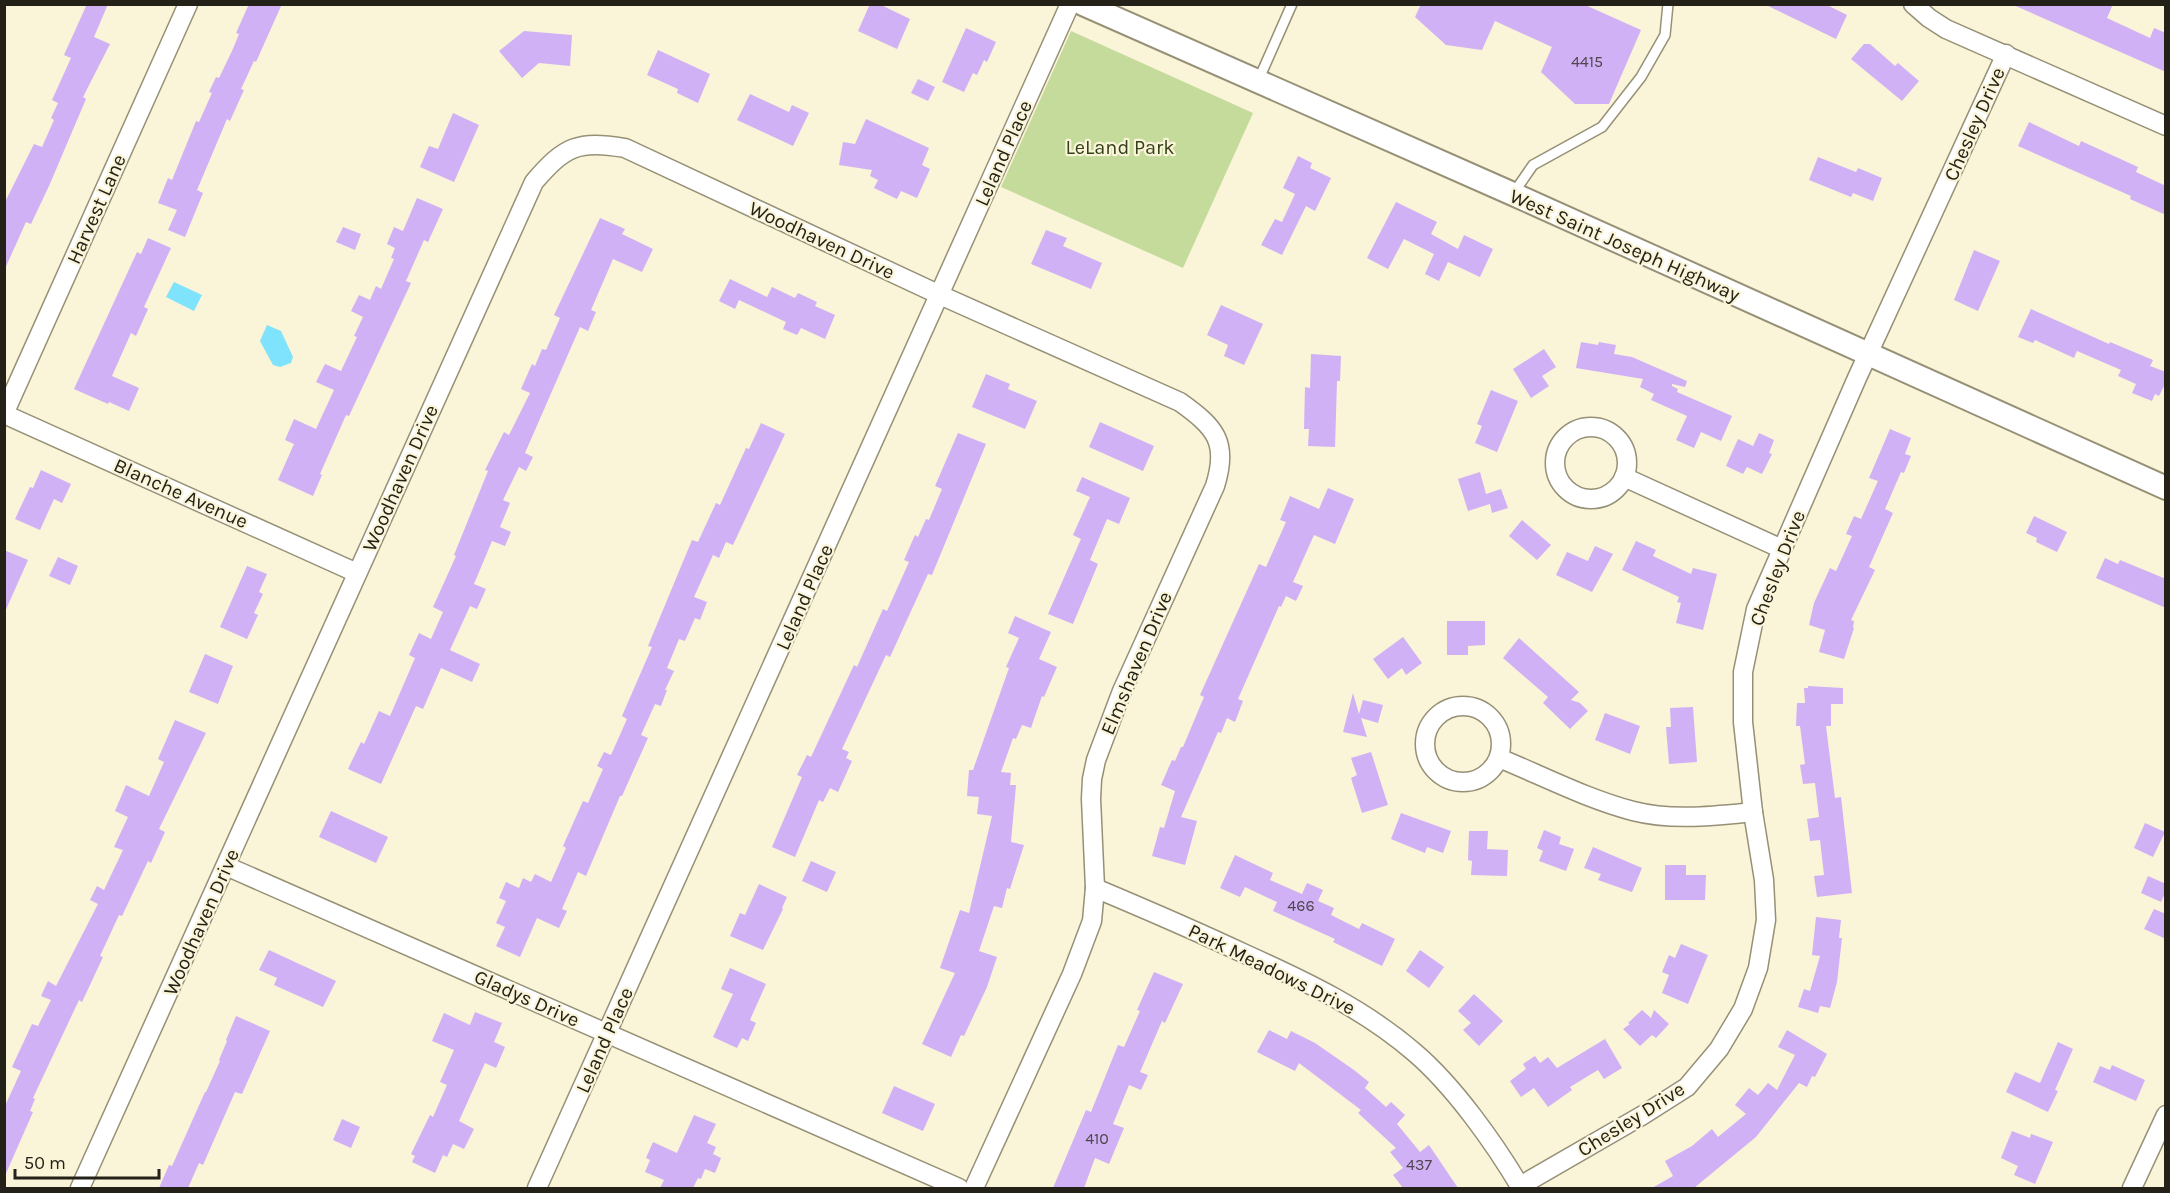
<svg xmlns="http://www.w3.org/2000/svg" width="2170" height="1193" viewBox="0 0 2170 1193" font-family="Karla,sans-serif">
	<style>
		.green { fill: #c4db9b }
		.water { fill: #7fe3fd }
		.building { fill: #d1b1f5 }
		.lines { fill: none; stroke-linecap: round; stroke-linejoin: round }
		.service-casing { stroke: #969076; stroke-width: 12 }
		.minor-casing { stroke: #969076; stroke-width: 21 }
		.tertiary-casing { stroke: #969076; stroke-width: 26 }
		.service { stroke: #fff; stroke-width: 9 }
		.minor { stroke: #fff; stroke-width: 18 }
		.tertiary { stroke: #fff; stroke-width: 22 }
		.labels { text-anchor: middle; stroke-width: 4.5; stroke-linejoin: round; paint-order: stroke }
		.number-label { font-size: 16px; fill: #4f464f }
		.street-label { font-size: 20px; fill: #242218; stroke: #faf4d8 }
		.park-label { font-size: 20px; fill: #334019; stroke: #faf4d8 }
	</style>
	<rect width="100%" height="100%" fill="#faf4d8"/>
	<polygon class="green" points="1071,31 1253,113 1183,268 1001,187"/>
	<g class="water">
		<polygon points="174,282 202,295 194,311 166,297"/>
		<polygon points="267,325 281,331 293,357 291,363 280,367 273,365 260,341"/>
	</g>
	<g class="building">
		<polygon points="87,4 108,4 94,37 110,44 83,97 86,99 49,186 31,224 26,222 4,271 4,204 34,144 42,147 54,120 51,118 58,103 52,100 71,58 64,55"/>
		<polygon points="249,4 282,4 256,62 254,61 241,89 244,90 230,121 227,119 197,190 203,193 185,237 168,230 177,210 158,203 168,178 172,180 196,121 199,122 212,93 209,92 216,77 219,78 232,51 239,34 236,33"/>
		<polygon points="870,4 879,4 910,19 897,49 858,31"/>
		<polygon points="1421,4 1583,4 1641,30 1609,104 1575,104 1541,72 1552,47 1495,21 1482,50 1446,45 1415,17"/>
		<polygon points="1764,4 1825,4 1847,15 1836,39"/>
		<polygon points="2011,4 2113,4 2107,18 2150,38 2154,28 2166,33 2166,72"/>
		<polygon points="966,28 996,42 987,62 984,60 977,75 973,73 964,92 942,82"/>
		<polygon points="524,31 572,35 570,66 539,63 522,78 499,51"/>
		<polygon points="1864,44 1870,44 1895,66 1898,63 1919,81 1902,101 1851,59"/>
		<polygon points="658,50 710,74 698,103 677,93 678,89 647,75"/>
		<polygon points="918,79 935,87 928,101 911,93"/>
		<polygon points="750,94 789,112 792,105 809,113 793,146 737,120"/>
		<polygon points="453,113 479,125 454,182 420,167 429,146 438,149"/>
		<polygon points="866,119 929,148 922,165 930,169 917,198 901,191 897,199 874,188 878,180 870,176 872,170 839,165 843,142 855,144"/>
		<polygon points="2029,122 2079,146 2081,141 2138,167 2136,172 2166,186 2166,215 2130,199 2131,196 2018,146"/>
		<polygon points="1298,156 1312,163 1310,168 1331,178 1315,211 1306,206 1282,255 1261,245 1275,219 1282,222 1295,194 1283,188"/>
		<polygon points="1818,157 1856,172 1858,168 1882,178 1873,201 1853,193 1851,197 1809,180"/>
		<polygon points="417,198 443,209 428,242 424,240 406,281 411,283 349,416 346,415 320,474 322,475 313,496 278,480 294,444 285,440 294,419 316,429 334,390 316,382 325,364 341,371 357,337 354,336 363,317 351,311 359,295 370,300 376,286 381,289 394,259 391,258 395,248 387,244 394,227 403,231"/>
		<polygon points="1396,202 1437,222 1431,234 1458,249 1464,235 1493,249 1480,277 1448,262 1439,281 1425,274 1434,254 1404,239 1388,269 1367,258"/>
		<polygon points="600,218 625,229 622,234 653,249 642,272 613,259 591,310 596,312 588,331 580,327 525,453 533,457 526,471 519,467 503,500 510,503 500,527 511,532 505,546 492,541 474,584 486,589 477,609 470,606 450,650 480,664 472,682 441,668 423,709 416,706 381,784 348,769 361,742 364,744 379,711 390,716 415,658 409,655 419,633 431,639 443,612 433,607 456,556 454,555 488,471 485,470 504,432 509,435 530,393 521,389 532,364 535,366 542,349 546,350 560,318 554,315"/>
		<polygon points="343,227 361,234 355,250 336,242"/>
		<polygon points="1046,230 1067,238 1063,246 1102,263 1091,289 1031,264"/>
		<polygon points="148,238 171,248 144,307 148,309 136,336 131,333 112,376 139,388 129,411 109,402 108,404 74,389 137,252 141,254"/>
		<polygon points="1974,250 2000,261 1978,311 1954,300"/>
		<polygon points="730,279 767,297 772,287 795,298 798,293 817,302 815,306 835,315 825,339 801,328 797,335 783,329 786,322 739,300 735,309 719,301"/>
		<polygon points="1221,305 1263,324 1244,365 1224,356 1228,345 1207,335"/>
		<polygon points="2031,309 2109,344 2110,342 2153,360 2150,366 2166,372 2166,382 2159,396 2155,394 2152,401 2132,393 2136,384 2118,376 2121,370 2077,351 2074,358 2035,340 2033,343 2018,337"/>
		<polygon points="1581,342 1598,345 1599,342 1616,345 1614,354 1632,357 1687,381 1685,387 1672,384 1672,386 1678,389 1677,392 1732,416 1721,441 1701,432 1694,448 1676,440 1687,416 1651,400 1654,394 1640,387 1643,379 1576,368"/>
		<polygon points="1544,349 1556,367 1542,376 1549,386 1531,398 1513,369"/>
		<polygon points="1311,354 1341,356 1340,381 1337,381 1335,447 1308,446 1309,429 1304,429 1305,387 1310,388"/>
		<polygon points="986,374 1010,384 1008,389 1037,401 1025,429 972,407"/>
		<polygon points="1491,390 1518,401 1497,452 1475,443 1482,426 1477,424"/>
		<polygon points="1100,422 1154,446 1143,471 1089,447"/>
		<polygon points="761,423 785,434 733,545 726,542 719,558 713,555 694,597 707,602 700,620 695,618 685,641 679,639 667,668 674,671 665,690 667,690 661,706 655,704 641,735 648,738 622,796 620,796 586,876 578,872 562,909 567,911 559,928 537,918 520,957 496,946 505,927 496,923 506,901 499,898 506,882 519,888 523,878 531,882 535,874 551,882 566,848 563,846 583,801 588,803 603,769 597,766 604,752 611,755 627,719 622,716 652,647 648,646 692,540 698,542 716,503 720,505 746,448 749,449"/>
		<polygon points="1890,429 1911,438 1905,454 1911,456 1904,473 1901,472 1885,509 1893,513 1869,567 1875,570 1851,620 1854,621 1853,628 1854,628 1844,659 1819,652 1825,630 1809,625 1814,603 1830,568 1836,571 1852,536 1846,534 1854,516 1861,519 1878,481 1869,478"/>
		<polygon points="958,433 986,444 932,575 928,574 890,657 886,655 842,749 849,752 846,758 852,761 838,792 830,788 823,802 819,800 795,857 772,847 802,777 797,775 807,755 811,757 854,665 857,667 883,609 887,611 909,562 904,560 915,535 918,537 926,519 929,520 942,489 935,486"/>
		<polygon points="1759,433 1774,440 1769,453 1772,454 1762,474 1747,467 1743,474 1726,466 1738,439 1753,446"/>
		<polygon points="41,470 71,484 62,503 54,499 40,530 15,519 30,487 33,488"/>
		<polygon points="1480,472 1486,494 1501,489 1508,508 1492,513 1490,504 1468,511 1458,479"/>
		<polygon points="1082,477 1130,498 1119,524 1107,519 1090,560 1098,564 1073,624 1048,614 1081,539 1073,535 1090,497 1076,491"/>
		<polygon points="1328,488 1354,499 1335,544 1314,535 1293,582 1303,586 1296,601 1286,596 1281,607 1279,606 1238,699 1243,701 1235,722 1227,718 1221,733 1218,732 1181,817 1197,821 1185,865 1152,856 1160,827 1164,828 1175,791 1161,785 1172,760 1175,761 1181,747 1183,747 1204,697 1200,695 1259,564 1266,567 1286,522 1280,520 1290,496 1319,509"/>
		<polygon points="2034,516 2067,532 2057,552 2036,542 2037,538 2026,533"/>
		<polygon points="1522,520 1551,545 1537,560 1509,536"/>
		<polygon points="1636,541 1656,550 1653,556 1691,574 1693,568 1717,574 1703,630 1676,623 1681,603 1677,602 1679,597 1622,570"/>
		<polygon points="1595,546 1613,554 1592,592 1556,575 1567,552 1588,561"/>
		<polygon points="4,550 28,560 4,614"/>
		<polygon points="58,557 78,566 70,585 49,576"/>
		<polygon points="2105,558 2118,564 2120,560 2166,579 2166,608 2096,578"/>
		<polygon points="247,566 267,574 259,592 263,594 254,613 258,615 247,639 220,627"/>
		<polygon points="1015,616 1051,632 1039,659 1057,667 1044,697 1042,696 1031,728 1022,725 1016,739 1013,738 1001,772 1011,773 1010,785 1016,785 1011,842 1024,845 1010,889 1007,888 1002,908 994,906 979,951 997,957 987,987 964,1036 961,1035 951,1057 922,1044 955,973 940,968 960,910 969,913 992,816 977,814 979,797 967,796 969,770 973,770 1009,668 1006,667 1019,638 1008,633"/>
		<polygon points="1447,621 1485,621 1485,645 1468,646 1468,655 1447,655"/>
		<polygon points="1403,637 1422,663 1406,675 1402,668 1388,679 1373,659"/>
		<polygon points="1519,638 1579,692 1571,700 1580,703 1588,711 1570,729 1543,703 1548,697 1503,658"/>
		<polygon points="205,654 233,666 218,704 189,692"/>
		<polygon points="1808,686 1843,688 1843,704 1831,704 1831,726 1826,726 1835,798 1841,797 1852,893 1817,897 1814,876 1824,875 1820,840 1810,841 1807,819 1819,817 1815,783 1803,784 1800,765 1805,764 1800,726 1796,726 1797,703 1805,703 1804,688 1808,688"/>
		<polygon points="1353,693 1359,714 1363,700 1383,705 1378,723 1361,718 1367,737 1343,732"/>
		<polygon points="1693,707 1697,762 1669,764 1666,727 1671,727 1670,708"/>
		<polygon points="1605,713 1640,726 1630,754 1595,740"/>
		<polygon points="175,720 206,733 159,829 165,832 151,863 148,861 122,916 119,915 100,956 103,957 82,1002 79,1000 33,1098 35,1099 30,1111 33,1112 4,1178 4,1108 21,1071 12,1067 32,1024 38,1026 51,1000 41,996 48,981 56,986 98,904 90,900 97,886 104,890 123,850 114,847 128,817 115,811 126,785 149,796 164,762 158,759"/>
		<polygon points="1371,752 1388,805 1362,813 1351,778 1357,775 1351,758"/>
		<polygon points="331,811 388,837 376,863 319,837"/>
		<polygon points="1401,813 1451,831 1443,853 1427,847 1425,853 1391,839"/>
		<polygon points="2145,823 2165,832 2153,857 2134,848"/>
		<polygon points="1544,830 1561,837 1559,844 1574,849 1566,871 1539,861 1543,851 1537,848"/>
		<polygon points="1469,831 1488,831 1487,849 1508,850 1507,876 1471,875 1472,861 1468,860"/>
		<polygon points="1593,847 1642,868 1632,892 1598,880 1601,874 1584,868"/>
		<polygon points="1235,855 1273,873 1270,880 1302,894 1307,883 1323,890 1318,901 1334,908 1331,915 1359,929 1362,923 1395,939 1382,966 1333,942 1335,939 1273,911 1277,902 1245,887 1240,897 1220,888"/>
		<polygon points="811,861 836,872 827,892 802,881"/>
		<polygon points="1665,865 1686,865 1686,875 1706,875 1705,900 1665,900"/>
		<polygon points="2148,876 2166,884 2166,891 2161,902 2141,893"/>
		<polygon points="759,884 787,897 782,908 783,909 763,950 730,936 740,913 745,915"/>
		<polygon points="2154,909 2166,914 2166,939 2144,929"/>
		<polygon points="1816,917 1841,920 1839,938 1842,938 1837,982 1830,1008 1820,1006 1818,1013 1798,1007 1804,989 1810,991 1820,956 1812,955"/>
		<polygon points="1681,944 1708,955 1688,1004 1662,993 1669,975 1662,972 1669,955 1675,958"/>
		<polygon points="269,950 336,981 323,1007 274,985 277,978 259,970"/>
		<polygon points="1420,950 1444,967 1429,988 1406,971"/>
		<polygon points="730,968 766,984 750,1020 756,1023 748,1041 742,1038 737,1048 713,1037 733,994 721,989"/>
		<polygon points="1154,972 1183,984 1165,1023 1162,1021 1140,1072 1148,1075 1141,1090 1129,1085 1113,1124 1124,1128 1109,1164 1095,1158 1084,1188 1053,1188 1086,1110 1091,1112 1118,1045 1124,1047 1140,1011 1137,1010"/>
		<polygon points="1474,994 1503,1021 1479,1046 1463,1030 1471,1023 1458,1011"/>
		<polygon points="1642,1010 1651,1018 1654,1010 1669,1024 1656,1038 1652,1035 1640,1046 1623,1029 1630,1024 1628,1023"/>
		<polygon points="475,1012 502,1023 494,1042 505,1047 496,1068 485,1063 459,1121 474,1129 464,1149 453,1144 447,1157 443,1155 435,1173 412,1162 415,1156 411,1154 430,1115 433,1117 447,1085 440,1082 454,1050 432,1041 444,1013 470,1025"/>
		<polygon points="236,1016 270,1031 242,1094 235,1092 203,1165 199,1163 188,1188 159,1188 169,1165 172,1166 205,1092 206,1092 220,1061 219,1060 227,1041 226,1040"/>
		<polygon points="1269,1030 1287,1039 1291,1031 1315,1043 1354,1070 1369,1082 1365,1088 1386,1107 1391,1102 1405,1115 1397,1124 1420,1152 1429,1145 1458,1188 1403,1188 1393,1175 1403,1168 1390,1152 1396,1148 1358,1113 1361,1110 1299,1063 1295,1071 1257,1052"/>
		<polygon points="1787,1030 1827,1054 1815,1077 1812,1076 1807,1087 1799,1083 1756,1137 1694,1188 1652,1188 1673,1176 1665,1161 1692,1146 1712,1129 1718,1137 1746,1114 1735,1105 1749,1088 1758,1095 1768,1083 1777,1090 1795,1055 1778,1047"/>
		<polygon points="1605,1039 1622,1068 1604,1079 1598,1070 1570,1087 1572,1090 1548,1107 1534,1088 1521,1097 1510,1081 1526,1069 1523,1064 1535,1056 1540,1063 1548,1057 1557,1068"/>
		<polygon points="2058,1042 2073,1049 2055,1090 2058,1091 2048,1112 2006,1092 2015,1072 2040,1083"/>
		<polygon points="2112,1065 2145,1080 2136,1101 2093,1082 2100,1066 2110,1070"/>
		<polygon points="894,1086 935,1104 923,1131 882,1113"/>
		<polygon points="694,1115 716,1124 707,1143 716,1147 713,1154 721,1158 715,1173 705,1169 701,1179 698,1178 693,1188 660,1188 664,1180 645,1172 650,1160 646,1158 653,1142 677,1153"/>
		<polygon points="342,1119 360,1127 351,1148 333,1140"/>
		<polygon points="2012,1131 2030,1138 2031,1134 2053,1142 2035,1184 2014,1175 2018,1166 2001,1158"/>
	</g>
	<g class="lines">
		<defs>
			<g id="service">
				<polyline points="1258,81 1292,4"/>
				<polyline points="1513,194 1533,165 1602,127 1641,77 1665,35 1668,4"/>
			</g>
			<g id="minor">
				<polyline points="1913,4 1929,18 1946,29 2166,126"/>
				<polyline points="4,414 188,4"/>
				<polyline points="4,414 357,573"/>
				<circle cx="1591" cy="463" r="36"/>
				<polyline points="1624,477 1782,549"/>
				<circle cx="1463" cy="744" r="38"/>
				<path d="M1499,758C1543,776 1587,799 1633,811C1672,821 1713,816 1753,812"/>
				<polyline points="226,866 959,1188"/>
				<path d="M1095,888C1145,909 1196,931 1245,954C1305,981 1364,1009 1414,1052C1454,1086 1495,1144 1521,1188"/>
				<polyline points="1520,1186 1643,1115 1687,1087 1719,1049 1743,1009 1758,968 1766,920 1764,880 1753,812 1743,722 1743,672 1756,609 1857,378 2006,54"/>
				<path d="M80,1188L534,182C565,146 578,140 625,148L940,295L1180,402C1215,427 1229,442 1215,486L1122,691L1096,760L1092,779L1091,799L1095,888L1092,921L1072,974L974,1188"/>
				<polyline points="537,1188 1070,4"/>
				<polyline points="2132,1188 2166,1115"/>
			</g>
			<polyline id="tertiary" points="1083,4 1513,194 2166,488"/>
		</defs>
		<use href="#service" class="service-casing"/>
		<use href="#minor" class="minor-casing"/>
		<use href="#tertiary" class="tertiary-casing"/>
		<use href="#service" class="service"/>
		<use href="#minor" class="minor"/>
		<use href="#tertiary" class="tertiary"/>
	</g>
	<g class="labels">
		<g class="number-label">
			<text x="1587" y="67">4415</text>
			<text x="1301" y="911">466</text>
			<text x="1097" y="1144">410</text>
			<text x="1419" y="1170">437</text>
		</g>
		<g class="street-label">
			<text transform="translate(1974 124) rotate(-66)" y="7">Chesley Drive</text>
			<text transform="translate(1003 153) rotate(-66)" y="7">Leland Place</text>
			<text transform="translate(96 209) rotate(-66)" y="7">Harvest Lane</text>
			<text transform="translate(822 240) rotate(25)" y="7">Woodhaven Drive</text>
			<text transform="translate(1625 245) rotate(24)" y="7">West Saint Joseph Highway</text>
			<text transform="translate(400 478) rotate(-66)" y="7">Woodhaven Drive</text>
			<text transform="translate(181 493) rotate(24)" y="7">Blanche Avenue</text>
			<text transform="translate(1777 568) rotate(-69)" y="7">Chesley Drive</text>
			<text transform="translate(804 597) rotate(-66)" y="7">Leland Place</text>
			<text transform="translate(1136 663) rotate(-67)" y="7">Elmshaven Drive</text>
			<text transform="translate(201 922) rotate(-66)" y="7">Woodhaven Drive</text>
			<text transform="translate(1272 969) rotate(26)" y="7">Park Meadows Drive</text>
			<text transform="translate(527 998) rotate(24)" y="7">Gladys Drive</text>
			<text transform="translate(604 1040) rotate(-66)" y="7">Leland Place</text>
			<text transform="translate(1631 1119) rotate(-32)" y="7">Chesley Drive</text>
		</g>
		<g class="park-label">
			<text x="1120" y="154">LeLand Park</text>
		</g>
	</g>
	<rect width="2170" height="1193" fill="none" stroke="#242218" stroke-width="12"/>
	<path d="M15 1169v9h144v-9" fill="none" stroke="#242218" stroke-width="3"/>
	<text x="24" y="1169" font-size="18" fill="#242218" stroke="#faf4d8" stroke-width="4.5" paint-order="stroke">50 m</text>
</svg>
